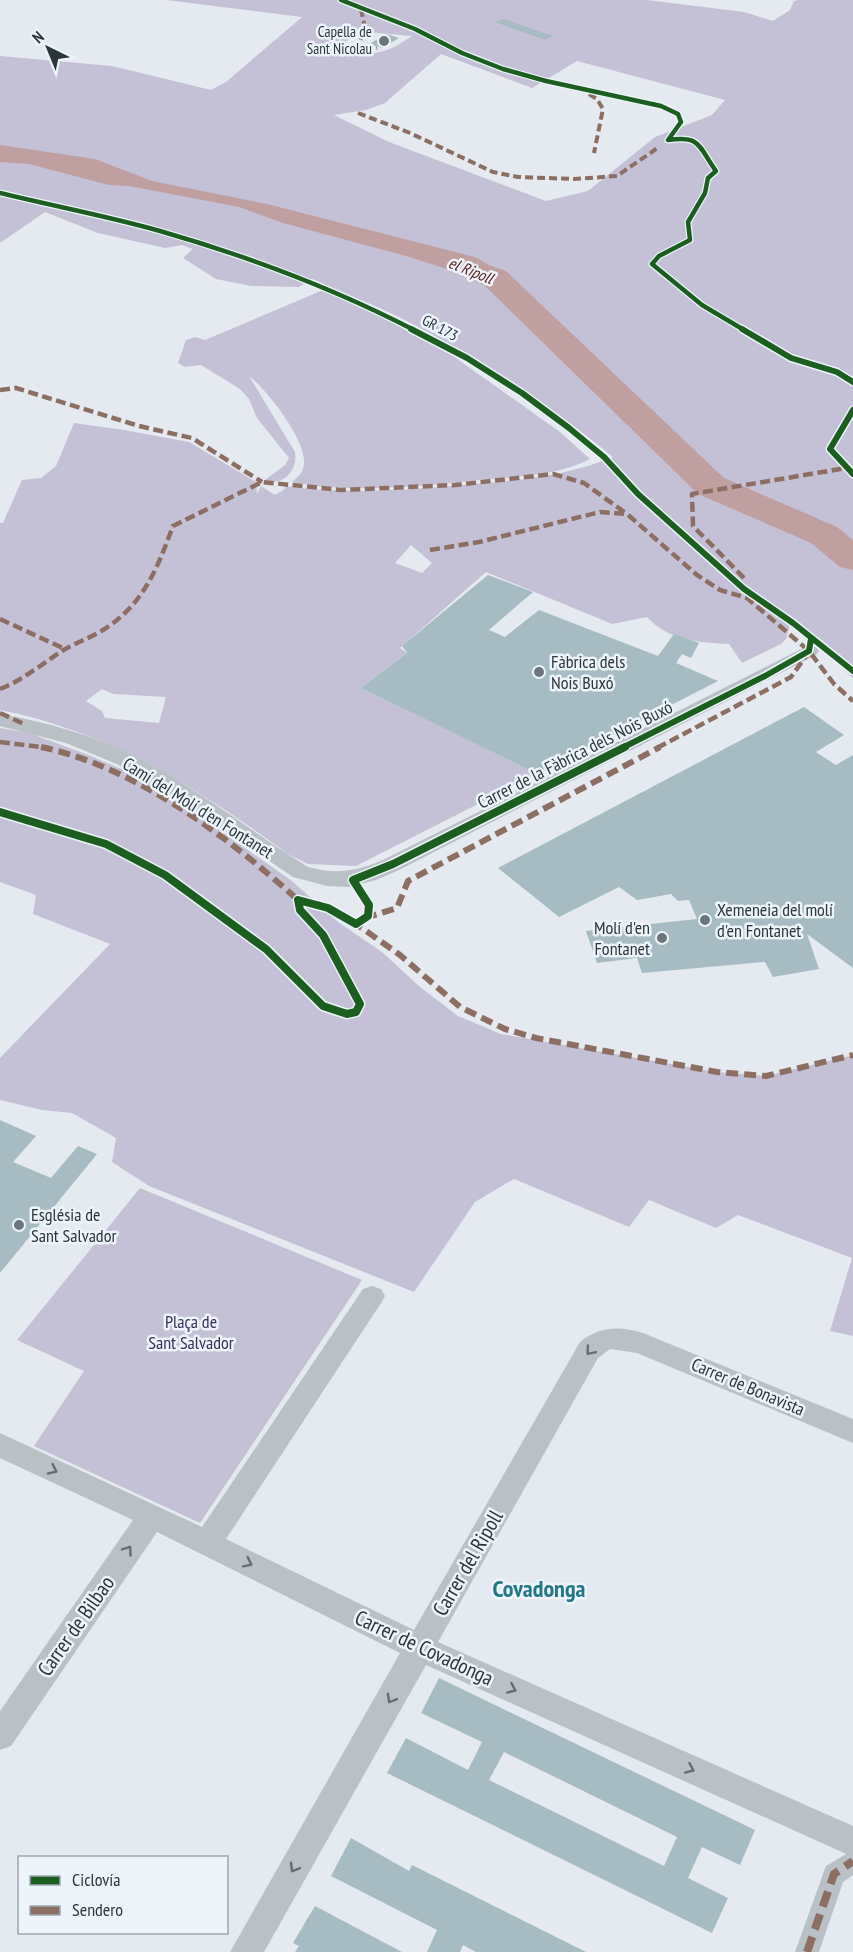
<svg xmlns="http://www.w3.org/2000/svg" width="853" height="1952" viewBox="0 0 853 1952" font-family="'PT Sans Narrow',sans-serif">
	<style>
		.green { fill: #c4c1d7; fill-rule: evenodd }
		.water { fill: #c09fa1 }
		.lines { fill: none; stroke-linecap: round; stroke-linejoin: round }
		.river { fill: #c09fa1; fill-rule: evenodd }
		.building { fill: #a6bcc2; fill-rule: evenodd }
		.pedestrian { fill: #bac1c6; fill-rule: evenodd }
		.minor { fill: #bac1c6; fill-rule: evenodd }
		.quiet-far3 { stroke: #8d6e63; stroke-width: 4; stroke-dasharray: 8 4; stroke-linecap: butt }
		.quiet-far2 { stroke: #8d6e63; stroke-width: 4.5; stroke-dasharray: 10 4.5; stroke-linecap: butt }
		.quiet-far1 { stroke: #8d6e63; stroke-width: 6; stroke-dasharray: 12 6; stroke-linecap: butt }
		.quiet { stroke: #8d6e63; stroke-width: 8; stroke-dasharray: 16 8; stroke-linecap: butt }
		.cycleway-far2-casing { stroke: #edf4fa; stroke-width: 7 }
		.cycleway-far1-casing { stroke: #edf4fa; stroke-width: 9 }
		.cycleway-casing { stroke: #edf4fa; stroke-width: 11 }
		.cycleway-far2 { stroke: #1b5e20; stroke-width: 4.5 }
		.cycleway-far1 { stroke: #1b5e20; stroke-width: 6 }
		.cycleway { stroke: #1b5e20; stroke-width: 8 }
		.oneway { stroke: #646e72 }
		.poi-dot { fill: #6c7579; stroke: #edf4fa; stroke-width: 2 }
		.labels { text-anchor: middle; stroke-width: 5; stroke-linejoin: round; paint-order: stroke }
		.far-poi-label { font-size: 15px; fill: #2b363a; stroke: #edf4fa; text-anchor: end }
		.far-street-label { font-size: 15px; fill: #2b363a; stroke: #edf4fa }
		.far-water-label { font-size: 16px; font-style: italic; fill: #5c2020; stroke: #edf4fa }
		.poi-label { font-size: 18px; fill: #2b363a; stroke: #edf4fa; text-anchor: start }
		.street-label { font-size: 18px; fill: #2b363a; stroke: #edf4fa }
		.park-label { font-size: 18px; fill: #3b2e58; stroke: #edf4fa }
		.near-street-label { font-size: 21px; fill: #2b363a; stroke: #edf4fa }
		.near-neighbourhood-label { font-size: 24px; font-weight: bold; fill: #247689; stroke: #edf4fa }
	</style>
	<rect width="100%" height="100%" fill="#e4eaef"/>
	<g class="green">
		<path d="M166,0H647L744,12L773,21L790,10L794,1L798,0H853V678L840,666L828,645L791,622L786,639L781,644L742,663L729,644C701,643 667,640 647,617L612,624L486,572L400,648L407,653L361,688L537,774L356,866L308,864L288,854C200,790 109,731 0,710V523H3L22,480L41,478L56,466L74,423L124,430L189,442L256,482L257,494L261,486L275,495L285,489V486C340,494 395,491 450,486C505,482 562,478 613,457C548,404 476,356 401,318C372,304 342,292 312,279L299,287L251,286L216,279L183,258L193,249L182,245L165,248L98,233L45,212L0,243V56L112,66L211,90L226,82L302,17ZM357,31L412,36C383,56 373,56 338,49ZM441,54L532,88L577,61L725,100L712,115L655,137L588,191L546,201L389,142L334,115L366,110L385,103ZM411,545L432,563L422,573L395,563ZM102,689L113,694L166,697L159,723L105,718L102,711L86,701Z"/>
		<path d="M323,290L389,321L453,356L560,432L590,459C559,475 523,476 488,479C427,486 352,494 292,482C298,477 304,471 304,463C306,440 267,390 249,376L295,452C298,469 284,487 265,480L285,465L289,458L257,418L249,399L240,389L201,365L185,367L178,363L186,340L195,337L205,340Z"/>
		<polygon points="0,728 29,733 86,754 124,770 161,789 292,881 338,922 382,952 420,987 458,1016 501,1034 717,1072 766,1076 853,1055 853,1336 830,1331 852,1258 738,1215 716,1228 649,1200 629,1227 514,1179 475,1202 414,1292 149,1186 112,1162 116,1138 72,1113 42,1110 0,1100 0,1058 110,944 33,914 36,895 0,882"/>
		<polygon points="140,1188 362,1280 200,1523 34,1446 84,1371 17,1340"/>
	</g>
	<polygon class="water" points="0,145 95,159 152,181 267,204 475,257 503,273 526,308 505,293 475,278 406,256 283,223 239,207 129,186 109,185 29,164 0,162"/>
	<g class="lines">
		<polygon class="river" points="476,261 506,271 724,478 837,527 853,540 853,570 840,567 811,543 698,494 484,285 465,277 460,270 465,263"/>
	</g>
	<g class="building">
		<polygon points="504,19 553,36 545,40 495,22"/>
		<polygon points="387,34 399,38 382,48 369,44"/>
		<polygon points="488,575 533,592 489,630 505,637 539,610 658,656 674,634 699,643 691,658 682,654 676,663 718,681 537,774 361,688 407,653 402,646"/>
		<polygon points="804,707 844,735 816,752 836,765 853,755 853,968 807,934 819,969 773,977 765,962 642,973 637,958 597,963 586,931 697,919 689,900 678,901 671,894 637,900 619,887 559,917 498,868"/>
		<polygon points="0,1120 36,1136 13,1162 51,1178 78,1146 97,1154 0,1273"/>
		<path d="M439,1678L755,1830L740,1865L702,1847L688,1878L728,1898L712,1933L387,1773L406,1738L468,1770L482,1742L421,1713ZM504,1752L677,1837L664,1866L489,1780Z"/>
		<polygon points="351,1838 409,1871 412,1865 586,1952 476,1952 463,1945 460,1952 427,1952 437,1930 331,1876"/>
		<polygon points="315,1906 402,1952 295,1952 299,1946 293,1943"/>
	</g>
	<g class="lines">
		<polygon class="pedestrian" points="853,1850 853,1875 843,1882 819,1952 795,1952 826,1866"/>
		<g class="minor">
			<path d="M809,645L816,647L819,651L816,655L401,869L376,880L348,887L327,886L293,877L176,798L119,765L66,743L0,726V714C47,722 92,735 135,756C196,787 250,831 308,867C337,875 358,871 385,859Z"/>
			<path d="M372,1286L381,1289L385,1296L381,1303L226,1539L414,1630L580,1342C601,1326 619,1326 643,1333L853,1419V1443L637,1353L610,1349L598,1358L438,1642L853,1826V1857L426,1665L264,1952H230L400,1653L157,1532L11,1746L0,1750V1711L133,1520L0,1458V1433L202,1527L363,1289Z"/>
		</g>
		<g class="quiet-far3">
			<polyline points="361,9 365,28 358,47 367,52 377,48"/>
			<polyline points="589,94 597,99 603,109 594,153"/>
			<polyline points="358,113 410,133 493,172 518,177 574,179 617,176 659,147"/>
		</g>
		<g class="quiet-far2">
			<polyline points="0,390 16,388 139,426 192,438 262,482"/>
			<polyline points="430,550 479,542 600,512 627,514 697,575 720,590 747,598 809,651 834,684 853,701"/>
			<polyline points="744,578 693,526 692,494 846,468"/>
			<polyline points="0,619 65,649"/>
			<path d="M0,689C23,680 42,664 62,651C75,643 90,638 103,630C144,604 157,569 173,526L262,482L341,490L455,485L553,474L584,483L627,514"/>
			<polyline points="0,713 24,724"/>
			<polyline points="0,742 48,748"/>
			<polyline points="657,748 791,677 806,656"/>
		</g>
		<g class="quiet-far1">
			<path d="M41,747C136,767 227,836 298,900L303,901"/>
			<polyline points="365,918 397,908 408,881 660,747"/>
			<polyline points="352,921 400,955 460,1007 505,1029 536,1038 717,1072 766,1076 853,1055"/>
		</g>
		<polyline class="quiet" points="807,1952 834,1874 853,1861"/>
		<defs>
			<g id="cycleway-far2">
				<path d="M341,0L415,29L462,53L503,69L546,81L661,106L678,114L681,122L668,140C701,135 698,146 716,171L708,178L705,193L688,222L690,240L659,256L652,264L702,305L744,330"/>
				<path d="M0,193C53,206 107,216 160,231C247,256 333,288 414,330"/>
			</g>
			<g id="cycleway-far1">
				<polyline points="411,329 467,358 522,393 569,428 604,457 638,494 744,589 793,623 853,671"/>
				<polyline points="742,329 791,358 837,372 853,382"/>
				<polyline points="853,410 830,449 853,474"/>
				<polyline points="622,748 765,676 809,651 811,639"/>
			</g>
			<polyline id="cycleway" points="0,812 106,844 165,875 266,949 323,1006 347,1014 356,1012 360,1004 323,935 300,910 298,900 328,908 356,924 368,916 369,905 353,880 393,864 625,747"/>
		</defs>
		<use href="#cycleway-far2" class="cycleway-far2-casing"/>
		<use href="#cycleway-far1" class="cycleway-far1-casing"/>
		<use href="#cycleway" class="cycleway-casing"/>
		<use href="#cycleway-far2" class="cycleway-far2"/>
		<use href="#cycleway-far1" class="cycleway-far1"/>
		<use href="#cycleway" class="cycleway"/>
	</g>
	<defs><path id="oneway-chevron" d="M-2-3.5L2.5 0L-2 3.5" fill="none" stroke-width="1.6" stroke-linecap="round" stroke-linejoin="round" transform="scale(1.5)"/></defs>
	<g class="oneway">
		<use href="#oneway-chevron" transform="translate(590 1351) rotate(130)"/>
		<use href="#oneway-chevron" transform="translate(53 1470) rotate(25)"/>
		<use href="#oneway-chevron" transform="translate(128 1550) rotate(-55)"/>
		<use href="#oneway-chevron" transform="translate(248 1563) rotate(26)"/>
		<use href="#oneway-chevron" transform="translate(512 1689) rotate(24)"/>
		<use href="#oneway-chevron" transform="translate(391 1699) rotate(120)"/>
		<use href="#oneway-chevron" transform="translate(690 1769) rotate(24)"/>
		<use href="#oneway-chevron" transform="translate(294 1868) rotate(120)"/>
	</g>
	<g class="poi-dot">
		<circle cx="384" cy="41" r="6"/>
		<circle cx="539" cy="672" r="6"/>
		<circle cx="705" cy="920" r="6"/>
		<circle cx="662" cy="938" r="6"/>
		<circle cx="19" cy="1225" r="6"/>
	</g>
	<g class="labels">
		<g class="far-poi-label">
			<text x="372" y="37">Capella de<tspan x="372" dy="17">Sant Nicolau</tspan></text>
		</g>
		<g class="far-street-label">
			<text transform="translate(440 328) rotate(28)" y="5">GR 173</text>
		</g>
		<g class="far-water-label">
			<text transform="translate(471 270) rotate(22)" y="6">el Ripoll</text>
		</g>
		<g class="poi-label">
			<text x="551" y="668">Fàbrica dels<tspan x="551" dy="21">Nois Buxó</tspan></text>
			<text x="717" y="916">Xemeneia del molí<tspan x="717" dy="21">d'en Fontanet</tspan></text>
			<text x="650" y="934" text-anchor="end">Molí d'en<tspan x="650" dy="21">Fontanet</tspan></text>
			<text x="31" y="1221">Església de<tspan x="31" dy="21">Sant Salvador</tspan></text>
		</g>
		<g class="street-label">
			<text transform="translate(575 755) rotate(-27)" y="6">Carrer de la Fàbrica dels Nois Buxó</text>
			<text transform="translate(198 808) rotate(32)" y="6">Camí del Molí d'en Fontanet</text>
			<text transform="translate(748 1387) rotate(23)" y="6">Carrer de Bonavista</text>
		</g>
		<g class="park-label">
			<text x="191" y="1328">Plaça de<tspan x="191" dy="21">Sant Salvador</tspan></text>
		</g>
		<g class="near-street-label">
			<text transform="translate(468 1563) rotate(-60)" y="7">Carrer del Ripoll</text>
			<text transform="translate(76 1626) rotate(-55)" y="7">Carrer de Bilbao</text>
			<text transform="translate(424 1648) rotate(25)" y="7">Carrer de Covadonga</text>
		</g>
		<g class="near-neighbourhood-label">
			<text x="539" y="1597">Covadonga</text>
		</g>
	</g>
	<rect x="18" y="1856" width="210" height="78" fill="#edf4fa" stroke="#9fa8ad" stroke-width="1.5"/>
	<rect x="30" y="1876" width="30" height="9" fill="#1b5e20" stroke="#9fa8ad" stroke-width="1.5"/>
	<text x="72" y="1886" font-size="18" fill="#2b363a">Ciclovía</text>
	<rect x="30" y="1906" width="30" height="9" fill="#8d6e63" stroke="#9fa8ad" stroke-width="1.5"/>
	<text x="72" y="1916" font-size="18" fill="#2b363a">Sendero</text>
	<g transform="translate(48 48) rotate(317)" stroke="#edf4fa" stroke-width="4.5" paint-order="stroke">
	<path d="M0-4.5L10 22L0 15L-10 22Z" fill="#2b363a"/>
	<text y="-9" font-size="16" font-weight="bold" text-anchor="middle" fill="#2b363a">N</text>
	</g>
</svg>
